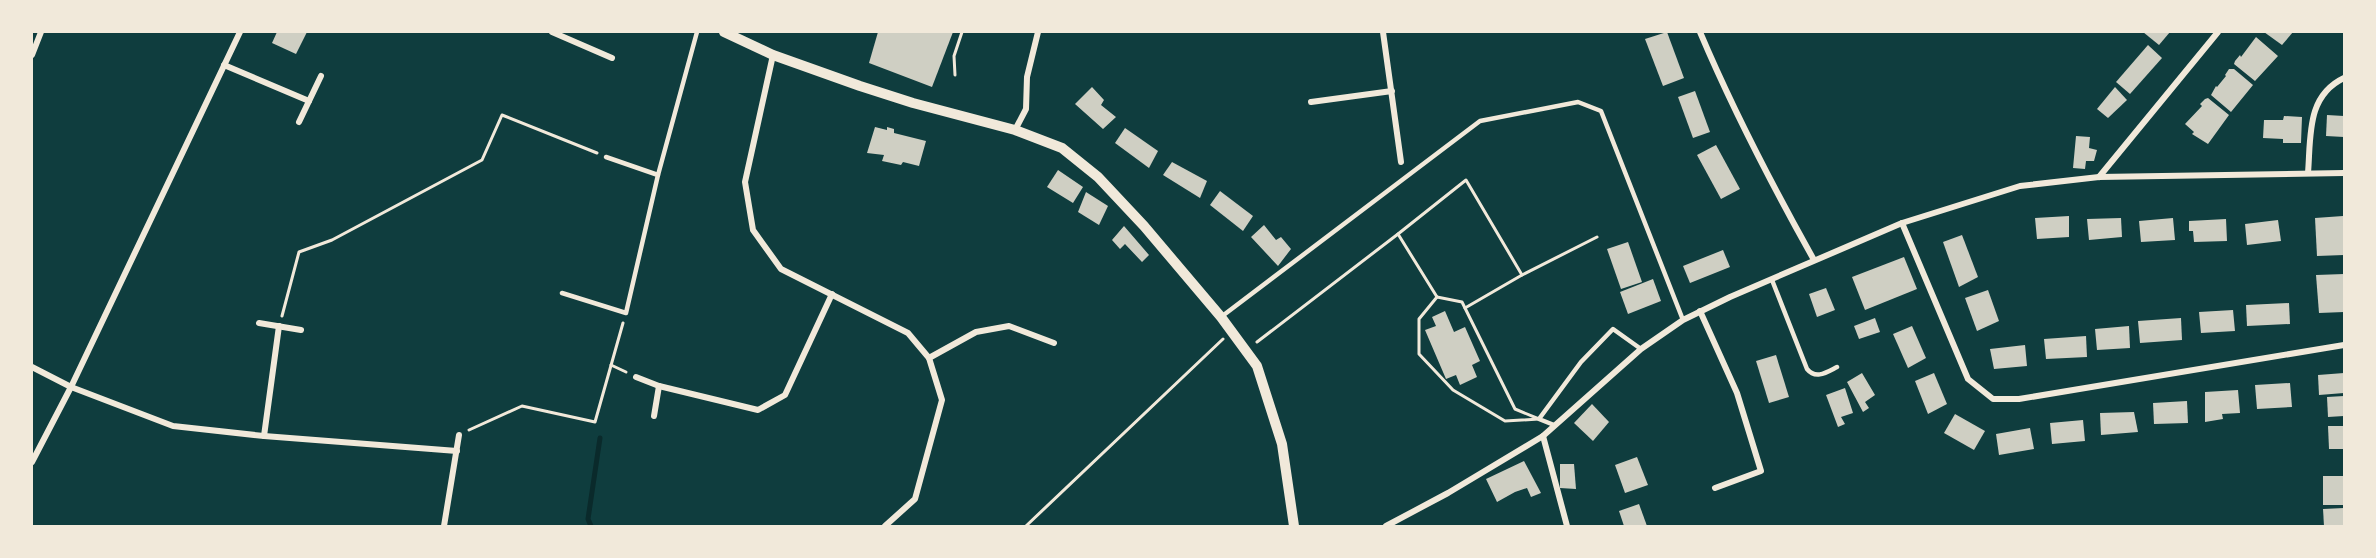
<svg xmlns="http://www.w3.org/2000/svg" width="2376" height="558" viewBox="0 0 2376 558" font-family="'DM Sans',sans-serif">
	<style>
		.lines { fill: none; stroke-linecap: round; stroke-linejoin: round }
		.stream { stroke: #0a2a2b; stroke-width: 5 }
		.building { fill: #cfcfc3 }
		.path { stroke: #f1e9da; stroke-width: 3 }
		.service { stroke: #f1e9da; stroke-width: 4.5 }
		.minor { stroke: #f1e9da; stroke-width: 6 }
		.tertiary { stroke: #f1e9da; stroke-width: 10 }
	</style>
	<rect width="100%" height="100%" fill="#0f3d3e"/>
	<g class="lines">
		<polyline class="stream" points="591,526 588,519 600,438"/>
	</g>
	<g class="building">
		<polygon points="277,32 307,32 296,54 272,43"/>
		<polygon points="878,32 953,32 932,87 869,63"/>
		<polygon points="1667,32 1684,78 1663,86 1645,39"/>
		<polygon points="2143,32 2170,32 2159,45"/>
		<polygon points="2264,32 2293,32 2282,45"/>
		<polygon points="2256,37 2278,56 2255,81 2234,64 2235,61 2240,55 2241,57"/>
		<polygon points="2148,45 2162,58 2130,94 2116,82"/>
		<polygon points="2229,69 2234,69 2253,85 2231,112 2211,95 2216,86 2217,87 2226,76 2225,75"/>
		<polygon points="1092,87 1104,100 1101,105 1116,117 1103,129 1075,104"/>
		<polygon points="2115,87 2127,100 2108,118 2097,109"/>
		<polygon points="1695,91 1710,132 1693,138 1678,97"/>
		<polygon points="2208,98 2229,115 2208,144 2192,134 2194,132 2185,124 2202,106 2200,104 2205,99"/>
		<polygon points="2327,115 2344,116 2344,137 2326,136"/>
		<polygon points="2284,116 2302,117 2301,143 2283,143 2283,139 2263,138 2264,120 2283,120"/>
		<polygon points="875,127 887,130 887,127 894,129 894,133 926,141 919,166 903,162 901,165 882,161 884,155 867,153"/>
		<polygon points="1125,128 1158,151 1149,168 1115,143"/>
		<polygon points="2076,136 2090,137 2089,148 2097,150 2094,161 2086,161 2085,169 2073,168"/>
		<polygon points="1716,145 1740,189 1721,199 1697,155"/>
		<polygon points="1172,162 1207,181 1200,198 1163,175"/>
		<polygon points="1058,170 1083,187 1073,203 1047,187"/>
		<polygon points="1220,191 1253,216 1243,231 1210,205"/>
		<polygon points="1086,192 1108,206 1099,225 1078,212"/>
		<polygon points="2069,216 2069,237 2037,239 2035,218"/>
		<polygon points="2343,216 2344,255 2317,256 2315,218"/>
		<polygon points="2121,218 2122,237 2089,240 2087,219"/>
		<polygon points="2173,218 2175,240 2141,242 2139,221"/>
		<polygon points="2226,219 2227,241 2194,242 2193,231 2189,231 2189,221"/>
		<polygon points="2278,220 2281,241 2247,245 2245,224"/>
		<polygon points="1264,225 1276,240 1281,237 1291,249 1278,266 1251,237"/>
		<polygon points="1124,226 1149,255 1142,262 1125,244 1120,249 1112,240"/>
		<polygon points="1962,235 1978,277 1959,287 1943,242"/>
		<polygon points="1628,242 1642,282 1621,289 1607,249"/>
		<polygon points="1723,250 1730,267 1690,283 1683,266"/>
		<polygon points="1904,257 1917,289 1865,310 1852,277"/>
		<polygon points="2344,274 2344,312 2319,313 2316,275"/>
		<polygon points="1653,279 1661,301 1628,314 1620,292"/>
		<polygon points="1826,288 1835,310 1817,317 1809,294"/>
		<polygon points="1988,290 1999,321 1977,331 1965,298"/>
		<polygon points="2289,303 2290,324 2247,326 2246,305"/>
		<polygon points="2233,310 2235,331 2201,333 2199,312"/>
		<polygon points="1445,311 1454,332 1465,327 1480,361 1472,365 1477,377 1460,385 1456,375 1446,379 1425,330 1436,326 1432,317"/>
		<polygon points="1875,318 1880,332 1859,339 1854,326"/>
		<polygon points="2181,318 2182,340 2140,343 2138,321"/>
		<polygon points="1912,326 1926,358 1908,368 1893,334"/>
		<polygon points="2129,326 2130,348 2097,350 2095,329"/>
		<polygon points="2086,336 2087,357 2046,359 2044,339"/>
		<polygon points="2025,345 2027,366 1994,369 1990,349"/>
		<polygon points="1776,355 1789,397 1769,403 1756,361"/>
		<polygon points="1862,373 1875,395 1865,402 1869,408 1863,412 1847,382"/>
		<polygon points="1934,373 1947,404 1928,414 1915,381"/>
		<polygon points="2344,373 2344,393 2319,395 2318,375"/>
		<polygon points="2290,383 2292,407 2257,409 2255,385"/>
		<polygon points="1845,388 1853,413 1841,417 1845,424 1838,427 1826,395"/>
		<polygon points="2238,390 2240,413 2222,414 2223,419 2205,422 2205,392"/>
		<polygon points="2344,396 2344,416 2328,417 2327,397"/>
		<polygon points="2187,401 2188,423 2154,424 2153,403"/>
		<polygon points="1592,404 1609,422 1593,441 1574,423"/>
		<polygon points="2134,412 2138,432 2101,435 2100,413"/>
		<polygon points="1955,414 1985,431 1974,450 1944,433"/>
		<polygon points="2083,420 2085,441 2052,444 2050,423"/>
		<polygon points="2328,426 2344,426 2344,449 2329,449"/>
		<polygon points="2030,428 2034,449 1999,455 1996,434"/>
		<polygon points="1637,457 1648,485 1625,493 1615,465"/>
		<polygon points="1524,461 1541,493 1531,497 1527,488 1515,492 1497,502 1486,479"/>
		<polygon points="1560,464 1574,464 1576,489 1560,488"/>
		<rect x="2323" y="476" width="21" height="29"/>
		<polygon points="1639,504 1647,526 1624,526 1619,511"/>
		<polygon points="2344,508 2344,526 2324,526 2323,509"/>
	</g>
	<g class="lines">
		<g class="path">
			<polyline points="955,75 954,56 962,32"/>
			<polyline points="1398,234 1466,180 1522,275 1465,308"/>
			<polyline points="1522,275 1597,237"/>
			<polygon points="1437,297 1462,302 1515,409 1539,419 1505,421 1453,390 1419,354 1419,319"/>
			<polyline points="282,316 299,252 332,240 482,160 502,115 597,153"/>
			<polyline points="1257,342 1398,234 1437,297"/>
			<polyline points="611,365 626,372"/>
			<polyline points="469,430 522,406 595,422 623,323"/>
			<polyline points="1026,526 1223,339"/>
		</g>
		<g class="service">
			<polyline points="606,157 658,175"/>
			<path d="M1772,280L1807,369C1816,380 1827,372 1837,367"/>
			<polyline points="562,293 626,313 658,175 697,32"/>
			<polyline points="1221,317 1480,121 1578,102 1601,111 1683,320"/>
			<polyline points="1554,425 1539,419 1581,362 1613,329 1641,349"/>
		</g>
		<g class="minor">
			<polyline points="552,32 612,58"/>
			<polyline points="1383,32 1401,162"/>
			<path d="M1700,32C1733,110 1772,185 1814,260"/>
			<polyline points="32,55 41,32"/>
			<polyline points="773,55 745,182 753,230 781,269 908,333 929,358 942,400 915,499 885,526"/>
			<polyline points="224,65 309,101"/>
			<polyline points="1311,102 1392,91"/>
			<polyline points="299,122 321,76"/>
			<polyline points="1015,130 1026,109 1027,77 1038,32"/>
			<path d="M2308,173C2311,137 2306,96 2344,78"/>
			<polyline points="2099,177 2218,32"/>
			<polyline points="1902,223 1968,379 1993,399 2019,399 2344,345"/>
			<polyline points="1700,311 1737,393 1761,471 1715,488"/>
			<polyline points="259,323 301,330"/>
			<polyline points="929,358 976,332 1009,326 1054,343"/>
			<polyline points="32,367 71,387 173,426 264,436 457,451"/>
			<polyline points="636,377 659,386 758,410 785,395 832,294"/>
			<polyline points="654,416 659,386"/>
			<polyline points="264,436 279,326"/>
			<polyline points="1543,436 1567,526"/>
			<polyline points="32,462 71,387 240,32"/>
			<polyline points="444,526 459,435"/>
			<polyline points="1386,526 1448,493 1543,436 1641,349 1683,320 1730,297 1902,223 2020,186 2099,177 2344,173"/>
		</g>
		<polyline class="tertiary" points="724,32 773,55 860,86 913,103 1015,130 1062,148 1098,177 1144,226 1221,317 1257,366 1282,444 1294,526"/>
	</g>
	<rect width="2376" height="558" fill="none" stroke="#f1e9da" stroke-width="66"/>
</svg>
